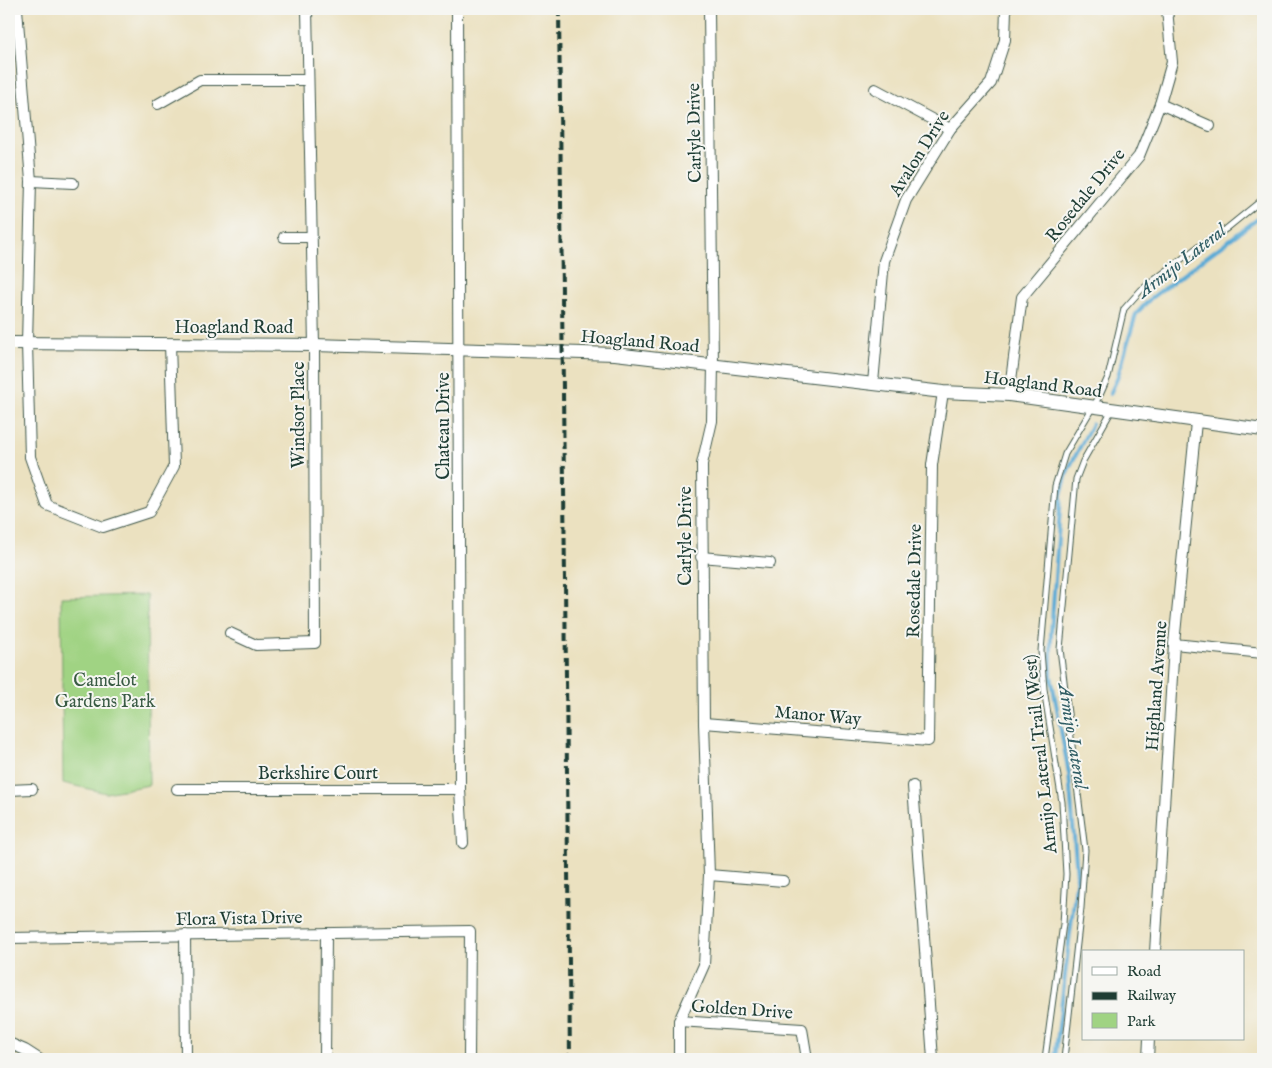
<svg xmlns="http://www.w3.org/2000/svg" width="1272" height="1068" viewBox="0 0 1272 1068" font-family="'IM FELL English',serif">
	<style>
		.green { fill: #a0d383; stroke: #60885c }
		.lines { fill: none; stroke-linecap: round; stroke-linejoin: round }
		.stream { stroke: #5cabd6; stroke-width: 4 }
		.service-casing { stroke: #3e5649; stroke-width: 7 }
		.minor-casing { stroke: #3e5649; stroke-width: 12 }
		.tertiary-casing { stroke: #3e5649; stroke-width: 14 }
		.service { stroke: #fff; stroke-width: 5 }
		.minor { stroke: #fff; stroke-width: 10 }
		.tertiary { stroke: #fff; stroke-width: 12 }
		.rail { stroke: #1f3d34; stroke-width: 4; stroke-dasharray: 8 4; stroke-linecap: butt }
		.labels { text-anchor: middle; stroke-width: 4; stroke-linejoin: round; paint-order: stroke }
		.street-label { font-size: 18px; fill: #1f3d34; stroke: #f6f6f2 }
		.park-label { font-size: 18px; fill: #395b44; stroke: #f6f6f2 }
		.water-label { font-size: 19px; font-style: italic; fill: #315e65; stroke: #f6f6f2 }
	</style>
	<rect width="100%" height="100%" fill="#f6f6f2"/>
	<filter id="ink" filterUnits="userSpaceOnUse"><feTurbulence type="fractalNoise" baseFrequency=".02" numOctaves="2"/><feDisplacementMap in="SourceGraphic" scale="10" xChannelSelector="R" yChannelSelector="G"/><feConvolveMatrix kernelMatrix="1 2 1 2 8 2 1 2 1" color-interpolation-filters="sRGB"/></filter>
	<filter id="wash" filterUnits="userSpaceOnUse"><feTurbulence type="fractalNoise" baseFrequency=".0096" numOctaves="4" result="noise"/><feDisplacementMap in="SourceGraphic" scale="20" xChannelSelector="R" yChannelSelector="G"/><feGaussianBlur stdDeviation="1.12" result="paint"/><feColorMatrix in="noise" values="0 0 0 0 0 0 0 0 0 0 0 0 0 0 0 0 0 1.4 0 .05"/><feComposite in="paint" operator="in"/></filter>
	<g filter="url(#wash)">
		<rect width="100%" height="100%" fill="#ebe1c0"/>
		<polygon class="green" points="147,595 149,785 106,793 63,783 61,597"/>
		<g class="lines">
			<g class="stream">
				<polyline points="1110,394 1117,379 1136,314 1151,298 1263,215"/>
				<polyline points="1055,1059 1077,875 1069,774 1051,676 1051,634 1061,495 1068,470 1092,424"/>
			</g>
		</g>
	</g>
	<g filter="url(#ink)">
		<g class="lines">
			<defs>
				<g id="service">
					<polyline points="1045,1059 1063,924 1066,874 1062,802 1044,689 1041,651 1055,486 1065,454 1100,395 1108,377 1124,309 1141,290 1195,249 1226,229 1263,199"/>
					<polyline points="1064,1059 1081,908 1085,850 1060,649 1076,479 1083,461 1112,410"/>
				</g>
				<g id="minor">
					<polyline points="17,9 31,181 27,343 30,457 47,505 103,527 149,512 174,466 170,344"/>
					<polyline points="457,9 460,789 463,843"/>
					<polyline points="875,89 950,129"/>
					<polyline points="158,104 200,80 307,80"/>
					<polyline points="1160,104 1210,126"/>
					<polyline points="31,181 73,183"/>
					<polyline points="284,237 311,237"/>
					<polyline points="873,383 884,261 906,200 950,129 991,83 1005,40 1006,9"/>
					<polyline points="1009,395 1022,297 1139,156 1160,104 1172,62 1167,9"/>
					<polyline points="701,557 770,563"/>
					<polyline points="230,633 256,645 315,643 314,345 307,9"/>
					<polyline points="1174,644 1263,653"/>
					<polyline points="704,723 928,741 932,465 943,392"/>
					<polyline points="913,786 933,1059"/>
					<polyline points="177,789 460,789"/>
					<polyline points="9,790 32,789"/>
					<polyline points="709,875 783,881"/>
					<polyline points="185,935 186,1059"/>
					<polyline points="9,938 470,931 469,1059"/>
					<polyline points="1155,952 1174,644 1196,422"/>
					<polyline points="679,1021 802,1029 807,1059"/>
					<polyline points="9,1043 25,1050 39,1059"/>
					<polyline points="325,1059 326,933"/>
					<polyline points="679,1059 679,1021 704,965 709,875 704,723 702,464 712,421 713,365 709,9"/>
					<polyline points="1148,1059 1149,1039"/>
				</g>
				<polyline id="tertiary" points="9,343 314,345 615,354 943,392 1009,395 1263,430"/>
			</defs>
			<use href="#service" class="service-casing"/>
			<use href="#minor" class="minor-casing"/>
			<use href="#tertiary" class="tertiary-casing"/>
			<use href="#service" class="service"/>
			<use href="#minor" class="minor"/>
			<use href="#tertiary" class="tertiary"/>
			<polyline class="rail" points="559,9 570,1059"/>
		</g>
	</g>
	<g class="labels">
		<g class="street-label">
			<text transform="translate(694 133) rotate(-91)" y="6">Carlyle Drive</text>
			<text transform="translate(919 153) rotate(-58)" y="6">Avalon Drive</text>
			<text transform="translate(1085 195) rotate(-51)" y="6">Rosedale Drive</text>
			<text x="234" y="333">Hoagland Road</text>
			<text transform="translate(640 341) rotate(5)" y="6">Hoagland Road</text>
			<text transform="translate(1043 384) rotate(7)" y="6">Hoagland Road</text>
			<text transform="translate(298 415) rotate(-90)" y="6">Windsor Place</text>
			<text transform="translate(443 426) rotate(-90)" y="6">Chateau Drive</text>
			<text transform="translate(685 536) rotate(-90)" y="6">Carlyle Drive</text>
			<text transform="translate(914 581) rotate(-89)" y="6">Rosedale Drive</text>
			<text transform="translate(1156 686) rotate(-86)" y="6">Highland Avenue</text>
			<text transform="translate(818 715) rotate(5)" y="6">Manor Way</text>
			<text transform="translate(1040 754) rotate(-96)" y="6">Armijo Lateral Trail (West)</text>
			<text x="318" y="779">Berkshire Court</text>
			<text transform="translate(239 918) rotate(-1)" y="6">Flora Vista Drive</text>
			<text transform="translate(742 1009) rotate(4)" y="6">Golden Drive</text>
		</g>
		<g class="park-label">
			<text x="105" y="686">Camelot<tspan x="105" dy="21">Gardens Park</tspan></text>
		</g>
		<g class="water-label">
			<text transform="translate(1181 260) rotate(-38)" y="7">Armijo Lateral</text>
			<text transform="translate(1074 736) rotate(81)" y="7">Armijo Lateral</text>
		</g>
	</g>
	<rect width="1272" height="1068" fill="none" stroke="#f6f6f2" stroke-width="30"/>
	<rect x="1082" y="950" width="162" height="90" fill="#f6f6f2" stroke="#a0aca6"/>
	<rect x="1092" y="967" width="25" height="8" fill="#ffffff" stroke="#a0aca6"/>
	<text x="1127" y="976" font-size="15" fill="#1f3d34">Road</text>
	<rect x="1092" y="992" width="25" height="8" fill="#1f3d34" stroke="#a0aca6"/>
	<text x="1127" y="1000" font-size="15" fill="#1f3d34">Railway</text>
	<rect x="1092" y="1013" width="25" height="15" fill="#a0d383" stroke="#a0aca6"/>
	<text x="1127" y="1026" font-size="15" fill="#1f3d34">Park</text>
</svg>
